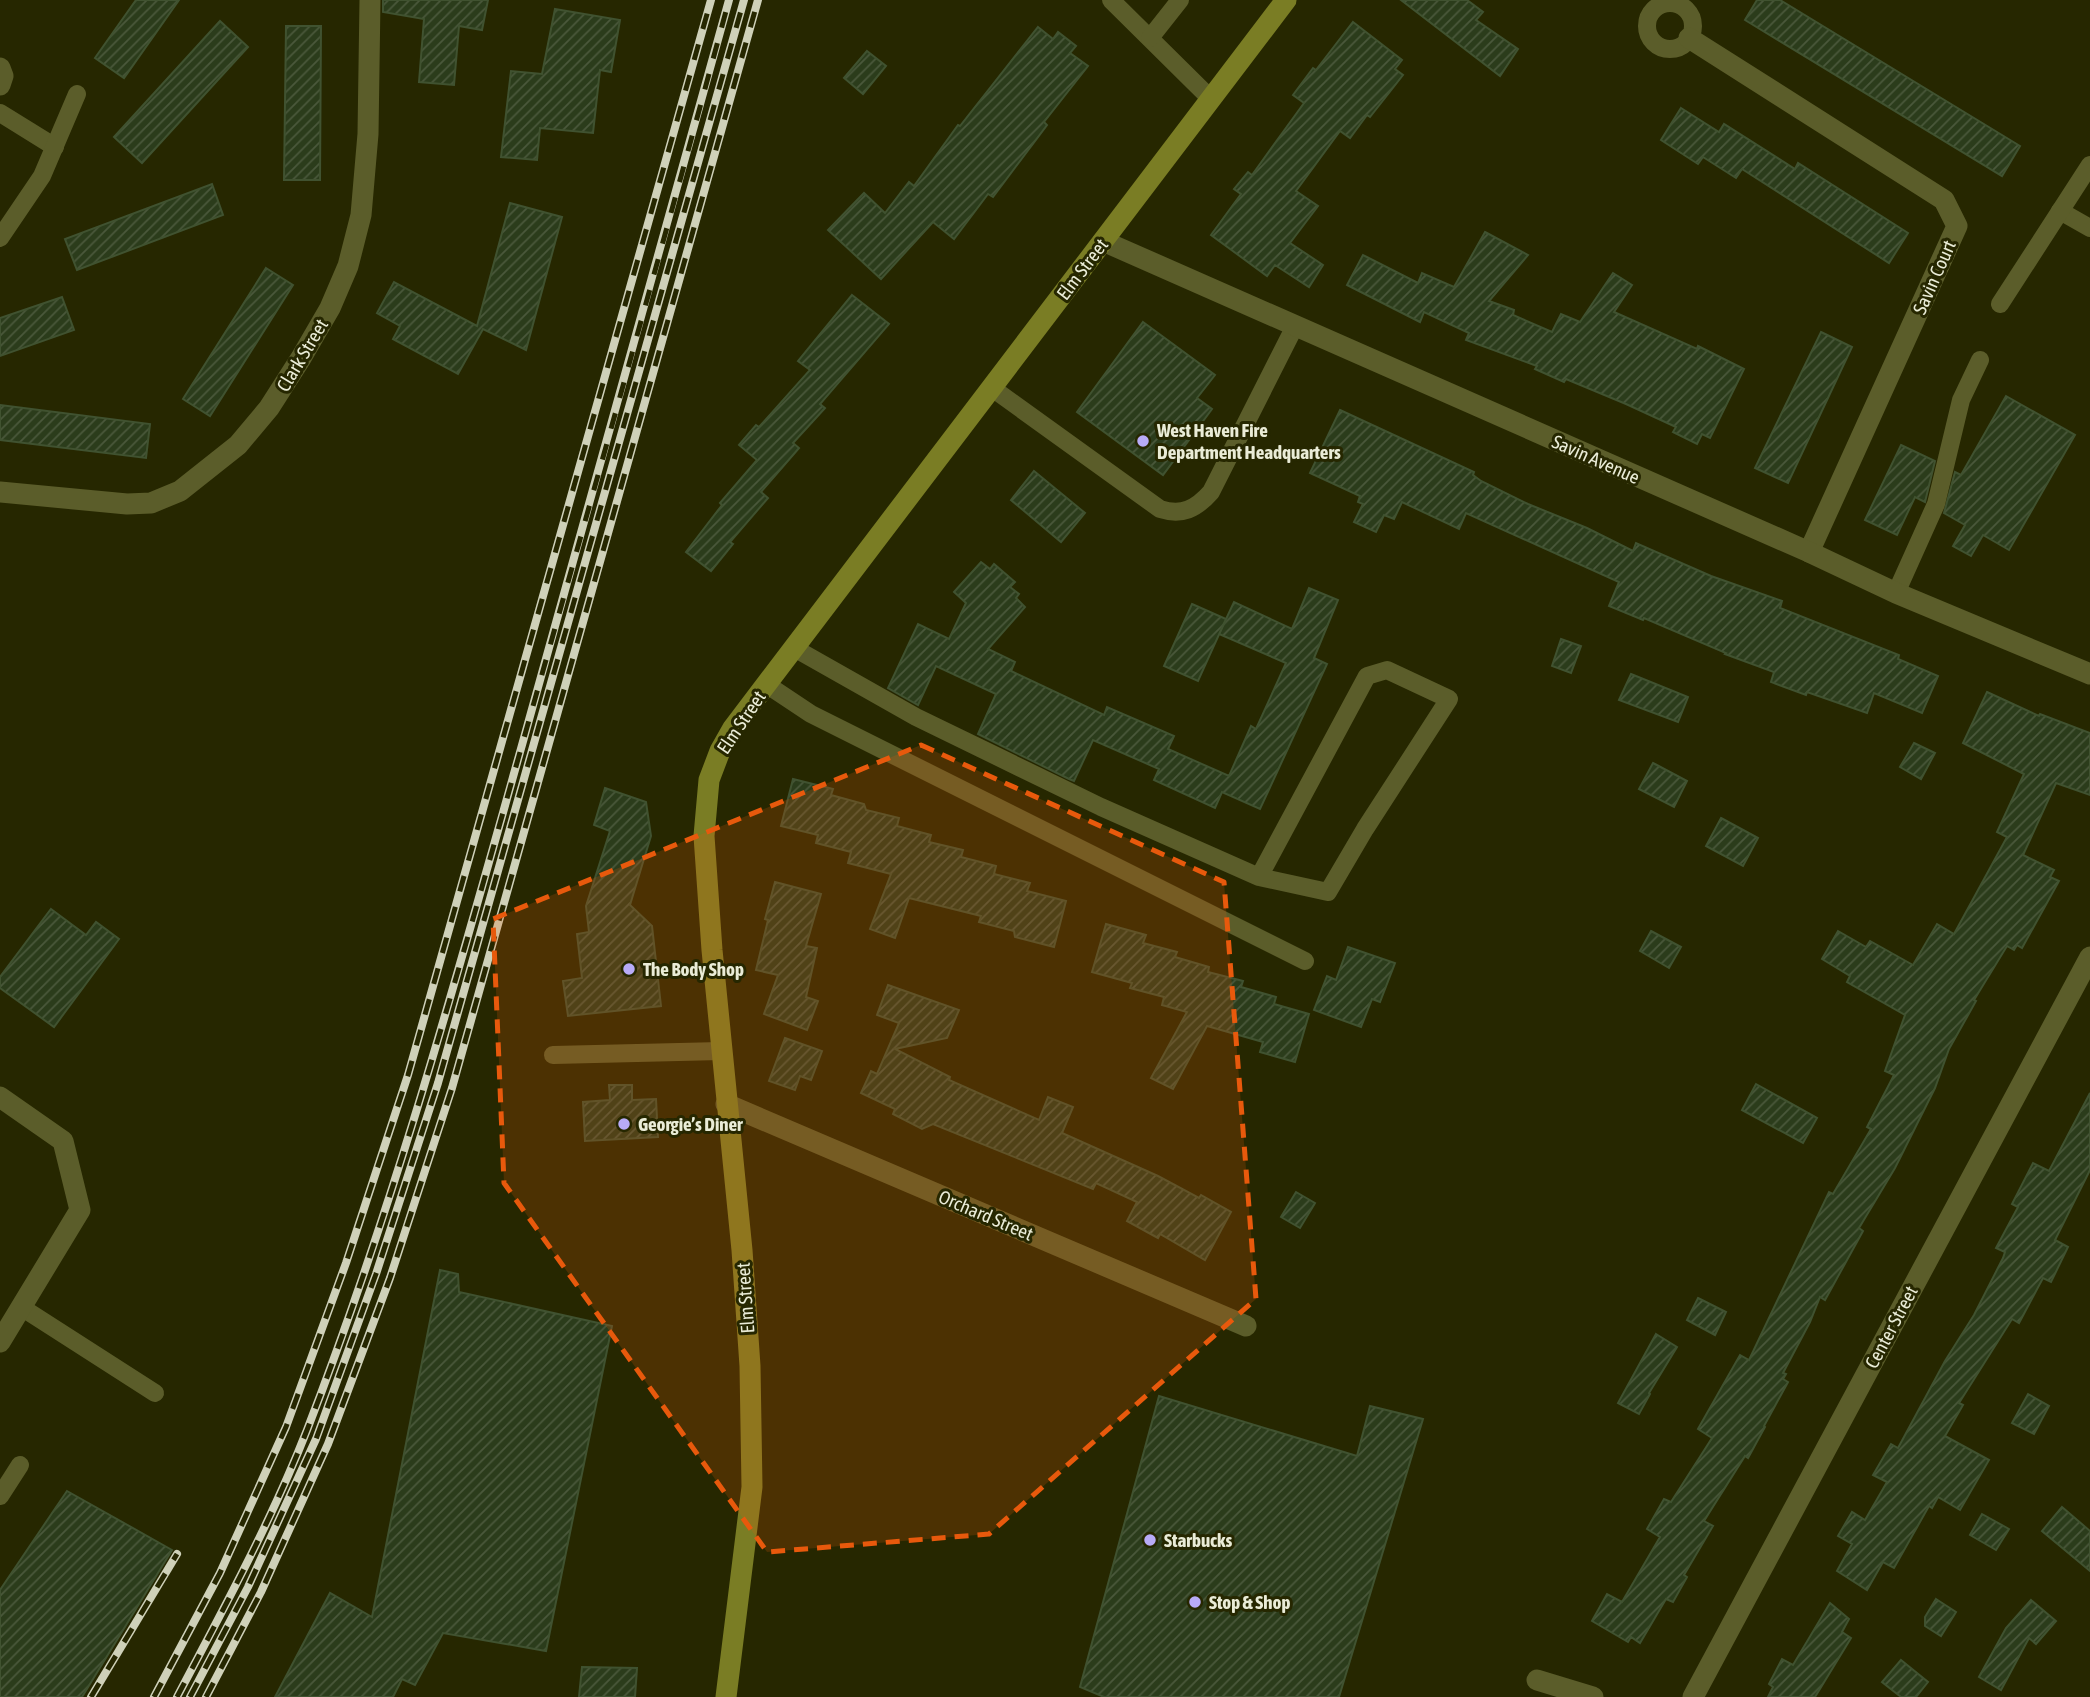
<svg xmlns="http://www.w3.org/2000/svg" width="2090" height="1697" viewBox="0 0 2090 1697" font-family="'Asap Condensed',sans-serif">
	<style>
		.building { fill: url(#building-hatch); stroke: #405230; stroke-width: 2 }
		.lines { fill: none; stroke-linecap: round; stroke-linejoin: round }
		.lane { stroke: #5b5d2a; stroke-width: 18 }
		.street { stroke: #5b5d2a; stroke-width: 21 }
		.secondary { stroke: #7a7d24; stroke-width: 21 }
		.rail-casing { stroke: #cfd1b9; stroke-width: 8 }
		.rail { stroke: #262700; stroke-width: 5; stroke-dasharray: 16; stroke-linecap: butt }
		.marked { fill: #e8590c; fill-opacity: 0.2; stroke: #e8590c; stroke-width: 5; stroke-dasharray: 14 9; stroke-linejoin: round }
		.poi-dot { fill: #b8abf7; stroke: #262700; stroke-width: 2.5 }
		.labels { text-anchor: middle; stroke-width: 6; stroke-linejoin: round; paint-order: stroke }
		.street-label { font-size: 19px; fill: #eaecd7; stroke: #262700 }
		.poi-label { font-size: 19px; font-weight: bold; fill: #eaecd7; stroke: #262700; text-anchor: start }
	</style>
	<defs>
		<pattern id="building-hatch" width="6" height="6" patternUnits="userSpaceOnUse" patternTransform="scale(1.75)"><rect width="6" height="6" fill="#2b3c1b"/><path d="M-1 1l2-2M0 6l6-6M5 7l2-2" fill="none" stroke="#4a583b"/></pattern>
	</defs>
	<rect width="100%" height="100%" fill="#262700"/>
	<g class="building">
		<polygon points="136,0 179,0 124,78 95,58"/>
		<polygon points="383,0 488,0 482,30 459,26 454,85 419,82 424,19 383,12"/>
		<polygon points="1401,0 1467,0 1483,12 1476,20 1518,49 1500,76"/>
		<polygon points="1757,0 1780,0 2020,146 2002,176 1745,20"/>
		<polygon points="555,9 620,20 611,72 600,70 593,133 540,128 537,160 501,157 511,71 542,74"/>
		<polygon points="220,21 248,47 142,163 114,137"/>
		<polygon points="1353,22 1402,60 1395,69 1403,75 1370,117 1367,115 1350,138 1340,131 1296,191 1318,206 1290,243 1323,265 1309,287 1275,265 1267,276 1211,235 1241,194 1234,189 1248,172 1252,175 1304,103 1293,95 1313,68 1316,70"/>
		<polygon points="286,26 321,26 320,180 284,180"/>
		<polygon points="1038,27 1053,39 1058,32 1076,46 1070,53 1088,66 1044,122 1047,125 993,197 988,194 954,239 933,222 881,279 828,230 864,193 885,213 909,182 914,186 958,125 960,126"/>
		<polygon points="867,51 886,66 863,94 844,78"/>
		<polygon points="1681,108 1719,132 1724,124 1795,169 1798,163 1908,233 1889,263 1742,169 1736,178 1703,157 1698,164 1661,140"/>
		<polygon points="212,184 223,215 77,270 65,239"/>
		<polygon points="510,203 562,217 526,350 483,329 458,374 393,339 400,326 377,313 394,282 477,326"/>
		<polygon points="1485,232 1528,255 1489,301 1514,310 1513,315 1552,332 1561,314 1580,322 1613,273 1632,285 1614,312 1697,349 1698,346 1744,369 1710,438 1702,434 1697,444 1673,432 1676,427 1626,404 1566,379 1564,382 1535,369 1537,366 1466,340 1469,333 1424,312 1420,322 1347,285 1363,255 1418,283 1422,273 1454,287"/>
		<polygon points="266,268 293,285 210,416 183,399"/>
		<polygon points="852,295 889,324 820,404 825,408 793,443 799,448 761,492 768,498 730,542 733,544 711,571 686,552 722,505 720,503 757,460 739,445 756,425 759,427 810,370 798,361"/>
		<polygon points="62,297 74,330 0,356 0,318"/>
		<polygon points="1143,322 1215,375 1197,398 1212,409 1163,475 1077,412"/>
		<polygon points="1821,332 1852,347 1788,483 1755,468"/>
		<polygon points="2006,396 2075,435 2009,550 1983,535 1971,556 1953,546 1965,525 1944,513 1955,472 1961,475"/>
		<polygon points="0,405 150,424 146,458 0,440"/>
		<polygon points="1340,410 1474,472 1473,475 1481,481 1528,504 1587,528 1633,551 1636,543 1711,576 1782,601 1780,608 1899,655 1898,659 1938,676 1922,713 1874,693 1867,713 1807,692 1806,695 1771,682 1774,672 1725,654 1726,653 1644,618 1643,620 1609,606 1619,582 1466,513 1459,529 1402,502 1394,519 1384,515 1376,532 1354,522 1363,504 1358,502 1360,496 1310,473"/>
		<polygon points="1901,445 1935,461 1925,502 1915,497 1897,535 1865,520"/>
		<polygon points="1034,471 1085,513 1061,542 1011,500"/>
		<polygon points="981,562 990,569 994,564 1015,582 1010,587 1019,594 1016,598 1025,607 988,649 1015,662 1011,671 1104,715 1107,707 1174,736 1168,749 1229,776 1251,726 1256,729 1286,663 1219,634 1234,602 1292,629 1309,588 1338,600 1314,658 1327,664 1260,809 1222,792 1215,808 1154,780 1159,769 1093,740 1074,781 1069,779 978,734 996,694 936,666 918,705 888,688 918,624 949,639 966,603 954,592"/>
		<polygon points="1192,604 1226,619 1198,681 1164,666"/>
		<polygon points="1561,639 1581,646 1571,673 1552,666"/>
		<polygon points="1631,674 1688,697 1678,722 1619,700"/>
		<polygon points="1987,692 2039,716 2040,714 2090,733 2090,795 2056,783 2023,855 2054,870 2050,877 2059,881 2022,948 2017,945 2014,950 2007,946 1974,1000 1976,1001 1949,1049 1935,1088 1895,1168 1859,1228 1863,1231 1825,1300 1820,1297 1810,1322 1783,1373 1786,1374 1783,1379 1788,1382 1764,1426 1765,1427 1748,1458 1745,1456 1704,1521 1713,1526 1684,1575 1687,1577 1673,1602 1666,1599 1640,1643 1631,1637 1628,1642 1592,1621 1607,1594 1622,1602 1660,1537 1647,1529 1664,1499 1671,1502 1712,1438 1698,1429 1740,1355 1749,1360 1829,1192 1833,1194 1871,1129 1867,1127 1894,1075 1885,1071 1905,1015 1847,982 1850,976 1822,959 1838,931 1866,947 1870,941 1913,965 1937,924 1954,934 2007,837 1997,832 2024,774 1963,743"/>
		<polygon points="1914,743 1935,753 1921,779 1900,767"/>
		<polygon points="1653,763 1687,781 1674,807 1639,789"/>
		<polygon points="793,779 833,789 831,795 864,804 866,810 899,818 897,826 931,835 929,842 963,850 961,857 996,866 994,874 1030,883 1027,891 1066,901 1054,947 1015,937 1014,931 979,922 981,916 909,898 895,938 870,929 891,874 848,863 851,852 816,843 818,835 781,826"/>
		<polygon points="605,788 646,802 651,836 630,905 652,926 661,1006 568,1016 563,981 582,978 577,934 589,932 586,906 610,831 594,825"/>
		<polygon points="1721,818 1758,838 1743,866 1706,846"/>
		<polygon points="775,882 821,894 806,946 817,948 806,997 818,1001 807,1030 764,1014 778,975 756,970 768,920 765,919"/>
		<polygon points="51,909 86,935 96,922 119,939 54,1027 0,988 0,977"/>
		<polygon points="1106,924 1146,935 1143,943 1177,952 1175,957 1209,967 1208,972 1243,981 1241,987 1276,997 1274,1004 1309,1014 1295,1062 1260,1052 1263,1042 1207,1026 1173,1089 1151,1078 1187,1012 1162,1005 1164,997 1130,988 1132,983 1092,972"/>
		<polygon points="1651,931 1681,947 1669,968 1640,951"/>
		<polygon points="1348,947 1395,963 1380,1002 1372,999 1361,1027 1314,1010 1327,976 1336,980"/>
		<polygon points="888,985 959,1010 947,1038 895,1049 950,1077 949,1080 1039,1120 1048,1097 1073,1107 1062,1133 1158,1176 1199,1198 1201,1195 1231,1212 1205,1260 1160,1234 1158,1238 1127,1221 1137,1202 1096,1183 1093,1189 933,1124 922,1129 893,1114 895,1109 861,1093 871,1071 877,1074 899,1023 877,1015"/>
		<polygon points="785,1038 822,1051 811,1080 800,1076 795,1090 769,1081"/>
		<polygon points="1756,1084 1817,1118 1803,1143 1742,1110"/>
		<polygon points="609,1085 632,1085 632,1100 656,1099 658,1137 585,1141 583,1102 610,1100"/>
		<polygon points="2090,1093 2090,1170 2055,1240 2068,1247 2051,1282 2043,1278 2019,1323 2012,1319 1959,1403 1963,1405 1945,1436 1989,1460 1960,1510 1938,1497 1932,1508 1929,1506 1894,1568 1883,1562 1867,1590 1837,1571 1852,1544 1838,1536 1852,1512 1865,1520 1887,1482 1873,1475 1891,1444 1898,1448 1945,1361 1974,1315 2003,1258 2005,1252 1996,1248 2018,1207 2012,1204 2033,1163 2049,1171"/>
		<polygon points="1296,1192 1315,1203 1300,1228 1281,1217"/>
		<polygon points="440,1270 458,1274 459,1292 612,1326 546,1651 443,1633 415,1685 402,1679 393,1697 275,1697 330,1593 372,1617"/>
		<polygon points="1698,1298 1726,1312 1715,1335 1687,1320"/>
		<polygon points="1656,1334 1677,1347 1649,1393 1650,1394 1639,1414 1618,1403"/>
		<polygon points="2028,1394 2049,1406 2034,1434 2012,1423"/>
		<polygon points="1159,1396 1357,1456 1370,1406 1423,1419 1339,1697 1104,1697 1080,1687"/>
		<polygon points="67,1491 172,1550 82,1697 0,1697 0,1590"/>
		<polygon points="2062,1507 2090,1531 2090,1571 2042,1531"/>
		<polygon points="1982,1514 2009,1529 1996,1550 1970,1535"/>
		<polygon points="1936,1599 1956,1612 1941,1636 1925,1626 1925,1617"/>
		<polygon points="2031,1600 2056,1621 2036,1644 2029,1638 2001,1690 1979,1677 2006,1628"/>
		<polygon points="1830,1603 1849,1619 1842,1632 1851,1638 1815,1697 1768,1697 1773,1687 1769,1684 1782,1659 1793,1665"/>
		<polygon points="1901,1660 1928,1682 1916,1697 1901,1697 1882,1682"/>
		<polygon points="582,1667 637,1668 635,1697 579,1697"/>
	</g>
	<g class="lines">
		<g class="lane">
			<polyline points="1111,0 1211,99"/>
			<circle cx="1670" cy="26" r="23"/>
			<polyline points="1150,38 1180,0"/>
			<polyline points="0,113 55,147"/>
			<polyline points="2060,211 2090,228"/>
			<polyline points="0,238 42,176 77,94"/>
			<polyline points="2000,304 2090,165"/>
			<path d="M992,388L1160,509C1182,516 1196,509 1211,492L1295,326"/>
			<polyline points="1896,593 1936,504 1961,400 1980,360"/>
			<polyline points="794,648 916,717 1101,807 1259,877 1328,892 1365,829 1449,699 1387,670 1367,676 1259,877"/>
			<polyline points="766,684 811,714 1305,961"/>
			<polyline points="553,1055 721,1051"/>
			<polyline points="21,1307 155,1393"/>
			<polyline points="0,1496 20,1465"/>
		</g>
		<g class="street">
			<polyline points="1689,38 1944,200 1957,226 1809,552"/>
			<polyline points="0,68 3,76 0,85"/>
			<polyline points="1103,241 1809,552 1896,593 2090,674"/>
			<polyline points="0,492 127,504 151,503 180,491 238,445 269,408 301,358 330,308 348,266 361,215 368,134 370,0"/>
			<polyline points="0,1097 63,1141 80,1210 0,1342"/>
			<polyline points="726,1104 1246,1326"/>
			<polyline points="1537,1680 1593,1697"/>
			<polyline points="1693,1697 2090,957"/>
		</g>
		<polyline class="secondary" points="726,1697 752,1487 750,1366 742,1250 712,950 704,836 709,780 720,751 733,728 1286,0"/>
		<defs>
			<g id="rail">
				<polyline points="91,1697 177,1554"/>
				<polyline points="154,1697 220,1573 286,1427 346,1263 408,1075 711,0"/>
				<path d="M177,1697C223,1610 271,1522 307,1430C394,1206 457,976 522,745C592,497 662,249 729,0"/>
				<polyline points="190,1697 248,1587 316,1439 376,1274 438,1083 744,0"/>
				<polyline points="206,1697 261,1592 328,1444 390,1278 452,1088 758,0"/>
			</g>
		</defs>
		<use href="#rail" class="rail-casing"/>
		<use href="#rail" class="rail"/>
	</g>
	<path class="marked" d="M921,745L1224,882L1256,1299L989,1534L767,1552L504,1183L493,919Z"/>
	<g class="poi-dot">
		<circle cx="1143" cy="441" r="7"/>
		<circle cx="629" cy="969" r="7"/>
		<circle cx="624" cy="1124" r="7"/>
		<circle cx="1150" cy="1540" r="7"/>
		<circle cx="1195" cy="1602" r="7"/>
	</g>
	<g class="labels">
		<g class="street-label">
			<text transform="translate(1082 269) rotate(-53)" y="7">Elm Street</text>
			<text transform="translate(1934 277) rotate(-66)" y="7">Savin Court</text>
			<text transform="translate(302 355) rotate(-59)" y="7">Clark Street</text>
			<text transform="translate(1596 459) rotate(24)" y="7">Savin Avenue</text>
			<text transform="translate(741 722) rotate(-56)" y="7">Elm Street</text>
			<text transform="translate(986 1215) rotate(23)" y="7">Orchard Street</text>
			<text transform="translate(745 1298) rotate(-94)" y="7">Elm Street</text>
			<text transform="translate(1891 1327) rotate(-62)" y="7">Center Street</text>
		</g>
		<g class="poi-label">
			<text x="1157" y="437">West Haven Fire<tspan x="1157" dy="22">Department Headquarters</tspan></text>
			<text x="643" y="976">The Body Shop</text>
			<text x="638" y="1131">Georgie’s Diner</text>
			<text x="1164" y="1547">Starbucks</text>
			<text x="1209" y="1609">Stop &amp; Shop</text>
		</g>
	</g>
</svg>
